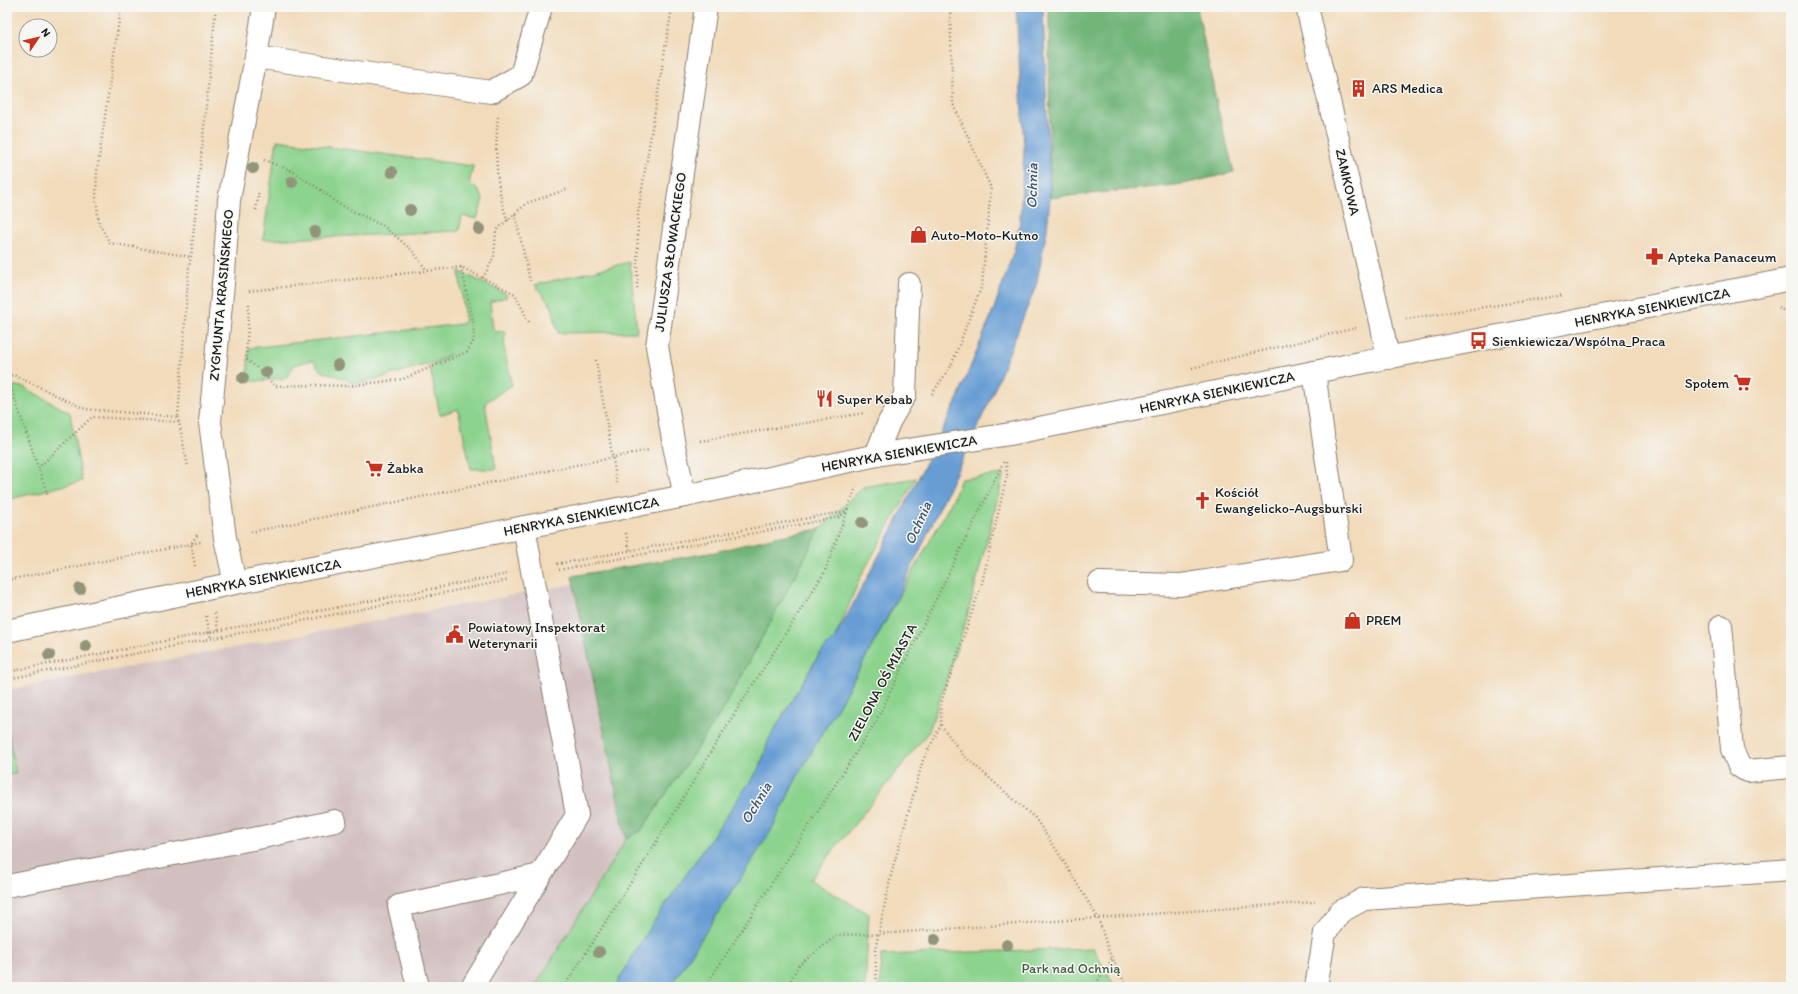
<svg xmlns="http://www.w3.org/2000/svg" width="1798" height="994" viewBox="0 0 1798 994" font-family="Itim,sans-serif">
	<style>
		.industrial { fill: #d2bfc0 }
		.green { fill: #8cd38e; stroke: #547855 }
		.forest { fill: #71b579; stroke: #46684a }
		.water { fill: #679dd4; stroke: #425c78 }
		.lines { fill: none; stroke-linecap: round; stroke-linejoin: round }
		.minor-casing { stroke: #877c6c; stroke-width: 24 }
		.path { stroke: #877c6c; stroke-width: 2.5; stroke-dasharray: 1 3; stroke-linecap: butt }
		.minor { stroke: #fff; stroke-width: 22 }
		.tree { fill: #92957a }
		.labels { text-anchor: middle; stroke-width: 3; stroke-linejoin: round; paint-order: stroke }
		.poi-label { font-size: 14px; fill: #1c1c1c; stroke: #f6f6f2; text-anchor: start }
		.street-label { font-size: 14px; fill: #1c1c1c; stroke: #f6f6f2 }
		.park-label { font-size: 14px; fill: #435c44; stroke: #f6f6f2 }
		.water-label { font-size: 15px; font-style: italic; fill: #3e566f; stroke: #f6f6f2 }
	</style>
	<rect width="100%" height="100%" fill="#f6f6f2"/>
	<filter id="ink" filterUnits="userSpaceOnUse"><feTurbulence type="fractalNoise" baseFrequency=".025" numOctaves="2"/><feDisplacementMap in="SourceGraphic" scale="8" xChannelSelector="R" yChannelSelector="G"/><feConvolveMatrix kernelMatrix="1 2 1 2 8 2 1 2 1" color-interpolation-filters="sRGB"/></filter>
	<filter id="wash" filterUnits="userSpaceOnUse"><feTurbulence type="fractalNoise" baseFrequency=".012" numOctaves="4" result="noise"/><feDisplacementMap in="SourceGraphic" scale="16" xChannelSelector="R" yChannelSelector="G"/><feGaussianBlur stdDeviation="0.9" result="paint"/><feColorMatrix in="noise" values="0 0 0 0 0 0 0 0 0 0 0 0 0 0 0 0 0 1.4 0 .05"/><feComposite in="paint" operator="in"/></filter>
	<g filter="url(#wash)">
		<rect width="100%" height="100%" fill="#f2dbbb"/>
		<polygon class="industrial" points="573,584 626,839 535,987 7,987 7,690"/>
		<g class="green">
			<polygon points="277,140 473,166 469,185 476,187 483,199 477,219 462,216 459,231 263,240"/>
			<polygon points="630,262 637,332 558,333 552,307 535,285"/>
			<polygon points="459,271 506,294 507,297 490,302 493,329 495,332 505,331 504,347 512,385 485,403 496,469 471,469 458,409 440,415 430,368 450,354 435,362 356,385 346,379 321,371 313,360 294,365 287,378 247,382 249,348 462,324 465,319"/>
			<polygon points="7,385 24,387 70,413 82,481 7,500"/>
			<polygon points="1004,474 966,621 929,731 810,880 869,914 865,987 670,987 771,831 796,779 860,668 952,501 961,479"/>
			<polygon points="916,478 861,576 835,638 820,653 769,739 760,767 646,933 615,987 535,987 626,839 641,830 726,705 820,529 863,487"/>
			<polygon points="7,727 16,774 7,775"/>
			<polygon points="1093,948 1115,987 880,987 881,955"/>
		</g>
		<g class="forest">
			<polygon points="1049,7 1197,7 1218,110 1234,172 1184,184 1050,198"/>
			<polygon points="820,529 726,705 641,831 626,839 572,576 715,552 775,537"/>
		</g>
		<polygon class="water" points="1016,7 1043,7 1050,198 1047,230 1036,286 990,400 898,597 860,668 796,779 771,831 670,987 615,987 646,933 760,767 769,739 820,653 835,638 894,527 957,400 993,311 1014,251 1020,220 1024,148"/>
	</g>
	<g filter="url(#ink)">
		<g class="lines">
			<defs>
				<g id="minor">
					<polyline points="1307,7 1381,322 1388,358"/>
					<polyline points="256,57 491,92 521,75 541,7"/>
					<polyline points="876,455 889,422 905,395 909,284"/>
					<polyline points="685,496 674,446 657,346 706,7"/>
					<polyline points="235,583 225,538 210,422 224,273 229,200 256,57 264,7"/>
					<polyline points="1099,583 1180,585 1341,560 1314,372"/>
					<polyline points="1721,626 1732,749 1739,766 1747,771 1791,767"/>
					<polyline points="7,631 235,583 685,496 882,454 1010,434 1314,372 1791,279"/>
					<polyline points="7,886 263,837 335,821"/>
					<polyline points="418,987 399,906 540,875"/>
					<polyline points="472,987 577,815 524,527"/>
					<polyline points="1316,987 1325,933 1340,912 1364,899 1791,870"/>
				</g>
			</defs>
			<use href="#minor" class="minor-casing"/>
			<g class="path">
				<polyline points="121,7 97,171 96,198 99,224 110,243 191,257"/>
				<path d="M498,117C495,151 495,188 508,221"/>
				<polyline points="264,160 292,171 321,190 337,203 383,226 412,250 427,271"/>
				<polyline points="256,210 259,191"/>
				<polyline points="515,214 530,281"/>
				<polyline points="483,278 494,257 496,231 502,225 527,203 568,189"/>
				<polyline points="637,288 638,213 672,7"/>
				<polyline points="249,291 461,267 515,294 529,322"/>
				<polyline points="249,304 246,359 260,370 275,386 314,385 349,386 403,379 467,352 474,340 473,320 461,267"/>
				<polyline points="1779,307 1791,317"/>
				<polyline points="1406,319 1564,295"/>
				<polyline points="596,360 617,483"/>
				<polyline points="1192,368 1356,328"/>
				<polyline points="7,376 14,375 85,409 178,417 189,266 191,257 216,7"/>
				<polyline points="7,376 48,496"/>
				<polyline points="932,394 951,366 982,285 991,188 953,104 950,7"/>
				<polyline points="178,417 188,467"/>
				<polyline points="700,441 864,413"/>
				<polyline points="38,468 92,417 180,422"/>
				<polyline points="251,532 649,450"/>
				<polyline points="626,533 630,551"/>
				<polyline points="557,564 847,511 856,487"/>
				<polyline points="195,566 191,544 198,534"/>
				<polyline points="559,570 839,517 847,511"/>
				<polyline points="7,580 201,542"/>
				<polyline points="215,613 218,630"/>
				<polyline points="206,616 211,639"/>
				<polyline points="7,672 507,574"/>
				<polyline points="7,679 509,580"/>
				<polyline points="941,725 963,755 1035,818 1059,854 1098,918 1109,952 1127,987"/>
				<polyline points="564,987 644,862 728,724 824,573 847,512"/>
				<polyline points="705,987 875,723 1004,461"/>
				<polyline points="787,987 799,965 837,935 878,934 1315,902"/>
				<polyline points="877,987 875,950 892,871 923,760 941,725 941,703 982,583 1007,475 1006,461"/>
				<polyline points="1094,987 1112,959"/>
			</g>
			<use href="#minor" class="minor"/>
		</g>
		<g class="tree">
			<circle cx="253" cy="168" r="6"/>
			<circle cx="392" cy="172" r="6"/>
			<circle cx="292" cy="182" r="6"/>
			<circle cx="410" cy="210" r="6"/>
			<circle cx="479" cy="229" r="6"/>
			<circle cx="315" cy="232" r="6"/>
			<circle cx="338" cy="365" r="6"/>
			<circle cx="266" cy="372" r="6"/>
			<circle cx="243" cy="378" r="6"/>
			<circle cx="862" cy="523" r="6"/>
			<circle cx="80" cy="589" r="6"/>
			<circle cx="86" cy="646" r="6"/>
			<circle cx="49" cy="655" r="6"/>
			<circle cx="935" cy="940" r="6"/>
			<circle cx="1007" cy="945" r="6"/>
			<circle cx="599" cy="952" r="6"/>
		</g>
	</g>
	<defs>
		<symbol id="building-bare" viewBox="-9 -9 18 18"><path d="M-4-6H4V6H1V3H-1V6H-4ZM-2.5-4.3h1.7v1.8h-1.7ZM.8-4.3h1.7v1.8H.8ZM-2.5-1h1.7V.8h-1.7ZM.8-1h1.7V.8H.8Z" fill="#c8321e" stroke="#f6f6f2" stroke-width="2.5" paint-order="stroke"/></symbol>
		<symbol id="shop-bare" viewBox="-9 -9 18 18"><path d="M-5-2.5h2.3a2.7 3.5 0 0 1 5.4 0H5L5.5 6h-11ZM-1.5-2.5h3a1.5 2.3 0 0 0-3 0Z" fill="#c8321e" stroke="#f6f6f2" stroke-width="2.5" paint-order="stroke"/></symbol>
		<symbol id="pharmacy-bare" viewBox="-9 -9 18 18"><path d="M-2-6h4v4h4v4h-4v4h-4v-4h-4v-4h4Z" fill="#c8321e" stroke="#f6f6f2" stroke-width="2.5" paint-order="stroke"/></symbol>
		<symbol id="bus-bare" viewBox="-9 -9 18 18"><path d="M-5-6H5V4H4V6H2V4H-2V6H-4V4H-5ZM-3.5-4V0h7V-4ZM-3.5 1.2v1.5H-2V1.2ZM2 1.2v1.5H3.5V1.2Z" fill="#c8321e" stroke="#f6f6f2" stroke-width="2.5" paint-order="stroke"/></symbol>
		<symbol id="supermarket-bare" viewBox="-9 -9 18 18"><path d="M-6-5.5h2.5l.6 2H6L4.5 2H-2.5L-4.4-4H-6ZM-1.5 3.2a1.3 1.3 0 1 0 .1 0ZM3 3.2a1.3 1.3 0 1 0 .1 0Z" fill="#c8321e" stroke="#f6f6f2" stroke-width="2.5" paint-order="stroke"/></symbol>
		<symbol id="restaurant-bare" viewBox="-9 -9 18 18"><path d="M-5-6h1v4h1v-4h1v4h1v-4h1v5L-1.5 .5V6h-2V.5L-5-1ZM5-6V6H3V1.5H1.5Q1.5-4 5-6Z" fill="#c8321e" stroke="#f6f6f2" stroke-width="2.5" paint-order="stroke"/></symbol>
		<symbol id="church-bare" viewBox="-9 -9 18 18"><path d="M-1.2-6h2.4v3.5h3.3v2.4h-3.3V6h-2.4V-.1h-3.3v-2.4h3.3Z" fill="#c8321e" stroke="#f6f6f2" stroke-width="2.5" paint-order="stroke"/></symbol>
		<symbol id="civic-bare" viewBox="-9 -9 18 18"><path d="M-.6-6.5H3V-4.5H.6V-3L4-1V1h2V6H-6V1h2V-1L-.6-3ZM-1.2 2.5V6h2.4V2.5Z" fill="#c8321e" stroke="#f6f6f2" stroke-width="2.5" paint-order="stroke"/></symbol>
	</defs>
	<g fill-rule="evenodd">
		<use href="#building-bare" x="1346" y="76" width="25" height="25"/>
		<use href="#shop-bare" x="906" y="222" width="25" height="25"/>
		<use href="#pharmacy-bare" x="1642" y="244" width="25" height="25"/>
		<use href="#bus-bare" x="1466" y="328" width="25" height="25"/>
		<use href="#supermarket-bare" x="1730" y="370" width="25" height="25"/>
		<use href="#restaurant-bare" x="812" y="386" width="25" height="25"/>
		<use href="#supermarket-bare" x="362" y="456" width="25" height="25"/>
		<use href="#church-bare" x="1190" y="488" width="25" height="25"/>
		<use href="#shop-bare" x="1340" y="608" width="25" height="25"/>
		<use href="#civic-bare" x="442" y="622" width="25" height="25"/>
	</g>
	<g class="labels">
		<g class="poi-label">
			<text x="1372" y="93">ARS Medica</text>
			<text x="931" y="240">Auto-Moto-Kutno</text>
			<text x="1668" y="262">Apteka Panaceum</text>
			<text x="1492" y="346">Sienkiewicza/Wspólna_Praca</text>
			<text x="1729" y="388" text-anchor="end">Społem</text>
			<text x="837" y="404">Super Kebab</text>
			<text x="387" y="473">Żabka</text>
			<text x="1215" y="497">Kościół<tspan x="1215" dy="16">Ewangelicko-Augsburski</tspan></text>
			<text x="1366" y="625">PREM</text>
			<text x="468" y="632">Powiatowy Inspektorat<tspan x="468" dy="16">Weterynarii</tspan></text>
		</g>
		<g class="street-label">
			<text transform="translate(1348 182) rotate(77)" y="5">ZAMKOWA</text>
			<text transform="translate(670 252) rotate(-82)" y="5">JULIUSZA SŁOWACKIEGO</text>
			<text transform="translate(221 295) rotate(-85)" y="5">ZYGMUNTA KRASIŃSKIEGO</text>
			<text transform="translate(1652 307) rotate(-11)" y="5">HENRYKA SIENKIEWICZA</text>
			<text transform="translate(1217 392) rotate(-12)" y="5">HENRYKA SIENKIEWICZA</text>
			<text transform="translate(899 453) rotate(-10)" y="5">HENRYKA SIENKIEWICZA</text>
			<text transform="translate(581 516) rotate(-11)" y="5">HENRYKA SIENKIEWICZA</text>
			<text transform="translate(263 578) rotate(-11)" y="5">HENRYKA SIENKIEWICZA</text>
			<text transform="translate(882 682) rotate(-62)" y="5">ZIELONA OŚ MIASTA</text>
		</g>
		<g class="park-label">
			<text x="1071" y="973">Park nad Ochnią</text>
		</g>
		<g class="water-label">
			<text transform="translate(1032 186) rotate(-89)" y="5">Ochnia</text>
			<text transform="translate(918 523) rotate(-66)" y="5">Ochnia</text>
			<text transform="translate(756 803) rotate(-59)" y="5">Ochnia</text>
		</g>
	</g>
	<rect width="1798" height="994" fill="none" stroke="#f6f6f2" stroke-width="24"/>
	<g transform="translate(38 38) rotate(55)"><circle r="19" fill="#f6f6f2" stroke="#9f9f9c"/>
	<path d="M0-3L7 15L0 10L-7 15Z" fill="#c8321e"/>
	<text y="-6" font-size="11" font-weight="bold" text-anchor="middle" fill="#1c1c1c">N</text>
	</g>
</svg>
